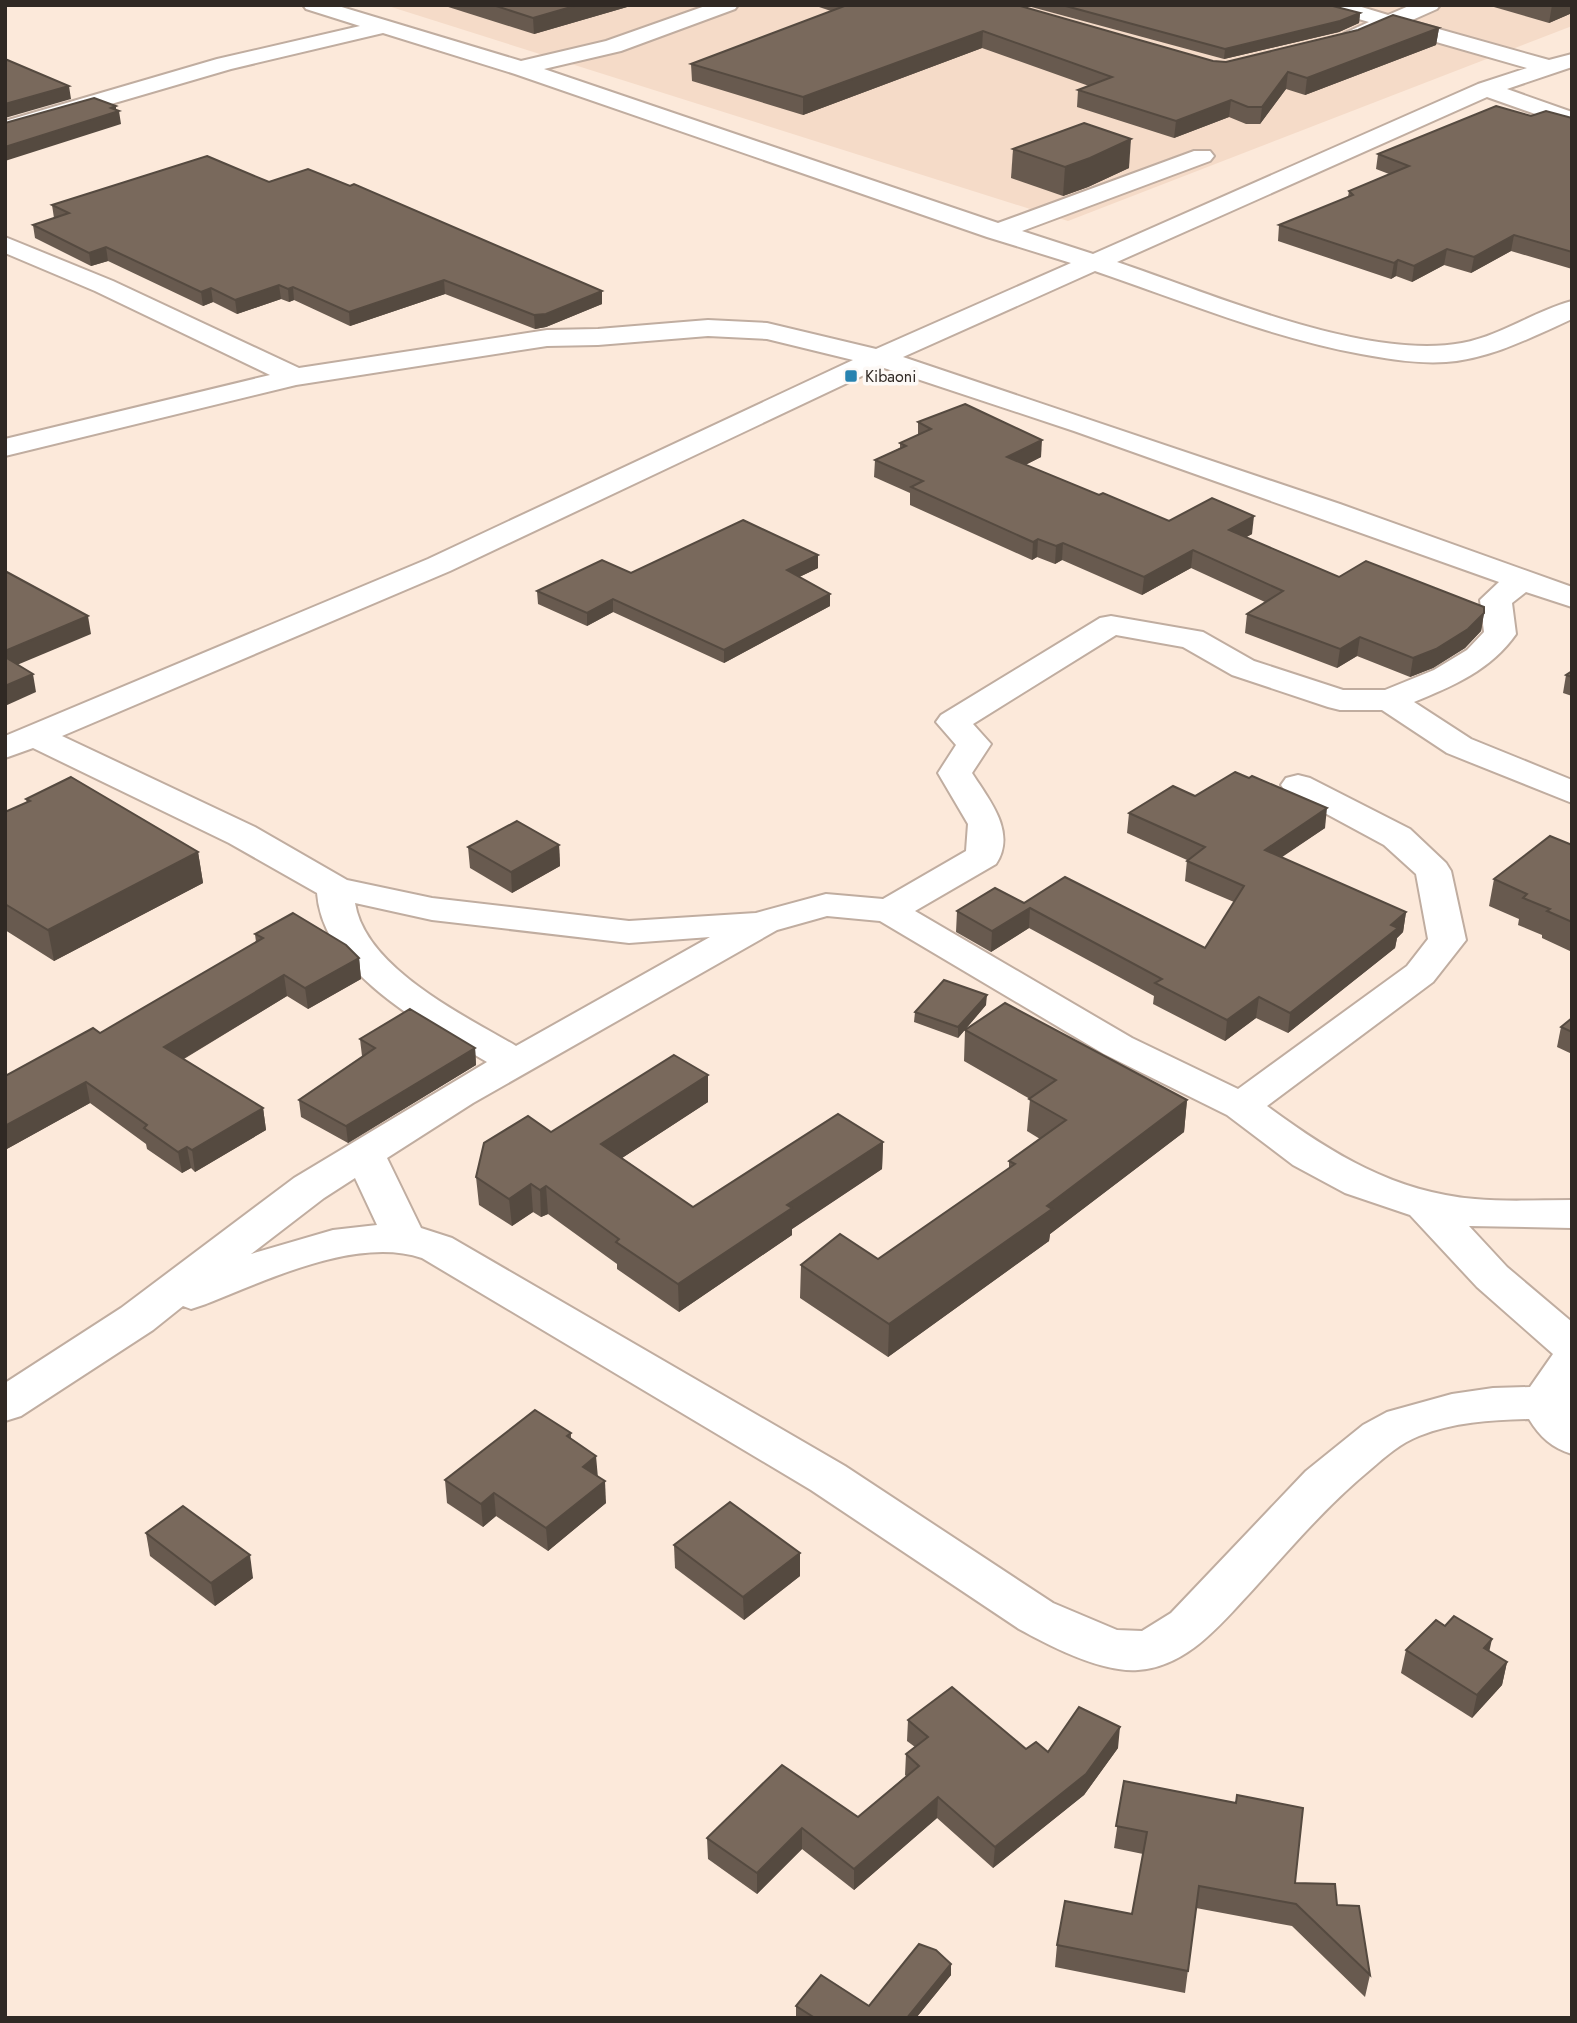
<svg xmlns="http://www.w3.org/2000/svg" width="1577" height="2023" viewBox="0 0 1577 2023" font-family="Jost,sans-serif">
	<style>
		.built { fill: #f5dbc8 }
		.lines { fill: none; stroke-linecap: round; stroke-linejoin: round }
		.street-casing { stroke: #c0ada0; stroke-width: 4 }
		.street { fill: #fff; fill-rule: evenodd }
		.wall { fill: #685a4f }
		.shaded-wall { fill: #554a40 }
		.building { fill: #79695c; stroke: #554a40; stroke-width: 2 }
		.poi-dot { fill: #2883b0; stroke: #fdf9f6; stroke-width: 2.5 }
		.labels { text-anchor: middle; stroke-width: 7; stroke-linejoin: round; paint-order: stroke }
		.far-poi-label { font-size: 16px; fill: #302924; stroke: #fdf9f6; text-anchor: start }
	</style>
	<rect width="100%" height="100%" fill="#fce9da"/>
	<polygon class="built" points="385,5 1572,5 1572,26 1068,221"/>
	<g class="lines">
		<defs>
			<path id="street" d="M303,5H335L521,61L606,41L708,5H738L735,9L621,51L544,69L998,223L1194,151H1210L1214,156L1210,161L1022,231L1093,254L1478,84L1527,68L1391,29L1359,41H1345L1341,37L1345,33L1369,22L1324,9L1321,5H1355L1388,15L1411,5H1440L1437,9L1410,21L1549,60L1572,54V67L1507,89L1572,112V127L1487,97L1117,262C1210,293 1365,361 1462,343C1501,336 1534,311 1572,301V319C1532,337 1490,359 1446,362C1418,364 1388,359 1361,354C1269,337 1183,301 1095,271L903,357L1340,504L1572,587V607L1526,592L1512,603L1516,634C1491,670 1453,686 1414,702L1471,739L1572,780V803L1447,753L1382,710H1340L1328,707L1232,675L1183,647L1116,635L973,724L991,744L972,773C989,800 1017,832 996,864L915,911L1132,1038L1238,1089L1407,966L1428,939L1416,874L1384,845L1286,792L1281,785L1286,778L1298,775L1310,778L1410,829L1446,863L1451,871L1466,940L1433,982L1267,1106C1331,1153 1393,1192 1475,1199C1507,1202 1540,1200 1572,1200V1228L1469,1226L1507,1267L1572,1322V1454C1552,1448 1540,1437 1529,1419C1492,1420 1454,1422 1419,1436C1401,1443 1386,1456 1371,1469C1326,1506 1288,1551 1249,1594C1219,1626 1186,1667 1138,1670C1102,1673 1050,1646 1019,1629L811,1490L422,1258C357,1236 267,1280 206,1304L191,1309L183,1306L153,1330L21,1416L5,1421V1383L121,1308L294,1178L487,1062C426,1026 323,973 317,893L229,843L33,748L5,758V736L428,559L853,360L767,339L708,336L598,345L547,346L296,385L5,456V439L270,375L95,291L5,253V237L113,281L299,368L547,330L598,329L708,320L767,323L876,349L1071,263L987,237L515,74L383,33L231,69L5,135V121L217,59L360,26L306,9ZM881,367L1074,431L1499,582L1480,600L1484,632L1467,650L1434,670L1385,690H1343L1254,661L1203,632L1111,616L1100,618L941,715L936,722L956,745L938,773L968,824L966,851L883,899L826,894L756,913L629,921L432,898L347,880L255,827L62,736L450,571ZM355,903L432,920L629,943L710,937L516,1046C465,1016 365,968 355,903ZM827,916L880,921L1104,1054L1227,1115L1293,1165L1345,1193L1410,1215L1477,1287L1553,1354L1530,1387L1493,1388L1452,1394L1387,1412L1363,1425L1306,1471L1171,1613L1142,1631L1117,1630L1053,1603L845,1466L452,1238L421,1228L387,1158L473,1103L777,930ZM355,1178L377,1225L333,1230L251,1254L324,1198Z"/>
		</defs>
		<use href="#street" class="street-casing"/>
		<use href="#street" class="street"/>
	</g>
	<g class="wall">
		<polygon points="442,5 634,5 534,34"/>
		<polygon points="813,5 1017,5 1213,61 1226,62 1439,28 1436,45 1305,95 1286,89 1260,124 1246,124 1229,117 1174,138 1077,107 1078,90 1089,86 982,48 803,115 692,81 691,64 831,11"/>
		<polygon points="1024,5 1329,5 1360,13 1359,23 1339,32 1224,59"/>
		<polygon points="1487,5 1572,5 1572,13 1549,23"/>
		<polygon points="1531,116 1572,118 1572,269 1511,251 1471,273 1444,265 1412,282 1396,276 1391,279 1278,241 1279,225 1348,197 1349,191 1389,174 1376,169 1378,154"/>
		<polygon points="1013,149 1129,168 1088,187 1063,196 1011,178"/>
		<polygon points="269,182 602,291 602,304 546,327 535,329 445,294 350,326 294,300 289,302 281,299 237,314 213,302 203,306 108,261 91,266 35,238 33,225 54,218 52,205"/>
		<polygon points="918,422 1041,457 1025,465 1099,495 1169,521 1252,534 1246,537 1339,577 1484,613 1481,631 1465,648 1433,668 1410,677 1357,656 1337,668 1245,633 1247,614 1265,602 1191,568 1142,595 1062,560 1055,564 1037,557 1032,560 910,505 910,493 874,477 875,460 900,448 900,443 918,435"/>
		<polygon points="818,555 818,568 799,577 830,606 724,663 613,612 587,626 538,604 537,591 631,573"/>
		<polygon points="1572,671 1572,696 1563,693 1566,675"/>
		<polygon points="1195,796 1325,828 1281,857 1406,912 1403,932 1397,938 1395,948 1288,1033 1256,1018 1225,1041 1153,1004 1154,996 1029,928 991,952 956,932 957,911 1024,903 1205,948 1234,902 1185,881 1187,860 1127,833 1129,813"/>
		<polygon points="26,799 198,852 203,883 54,961 5,930 5,812 27,803"/>
		<polygon points="559,845 560,866 512,893 470,868 468,847"/>
		<polygon points="1572,845 1572,952 1542,938 1542,935 1518,925 1519,919 1489,906 1494,879"/>
		<polygon points="255,934 359,958 361,979 308,1009 287,996 184,1059 263,1108 266,1130 195,1172 191,1168 182,1173 147,1149 146,1144 90,1103 5,1150 100,1033 256,942"/>
		<polygon points="986,1005 958,1038 914,1022 915,1012"/>
		<polygon points="1572,1018 1572,1054 1557,1047 1561,1027"/>
		<polygon points="965,1030 1187,1100 1184,1132 1050,1234 1049,1241 888,1357 800,1298 801,1265 878,1259 1009,1168 1009,1161 1040,1139 1027,1131 1030,1099 964,1061"/>
		<polygon points="360,1039 475,1048 476,1065 348,1143 301,1117 299,1100 363,1057 362,1056"/>
		<polygon points="708,1075 708,1102 622,1158 693,1207 883,1142 882,1169 792,1229 792,1235 679,1312 617,1269 617,1264 548,1214 541,1217 533,1212 512,1226 479,1205 476,1177 551,1132"/>
		<polygon points="571,1433 571,1439 597,1476 606,1503 548,1551 496,1516 483,1527 447,1503 445,1480"/>
		<polygon points="146,1533 253,1578 215,1606 150,1556"/>
		<polygon points="674,1545 800,1553 800,1576 744,1620 675,1568"/>
		<polygon points="1406,1650 1489,1651 1507,1662 1502,1685 1472,1718 1401,1673"/>
		<polygon points="908,1720 1026,1749 1048,1752 1118,1748 1084,1795 993,1868 937,1818 854,1890 802,1849 757,1894 708,1859 707,1838 858,1817 906,1776 905,1775 906,1754 915,1747 907,1741"/>
		<polygon points="1124,1781 1295,1883 1337,1905 1370,1975 1365,1997 1292,1926 1196,1908 1185,1993 1055,1967 1057,1945 1132,1914 1143,1854 1114,1848"/>
		<polygon points="951,1964 951,1975 916,2018 796,2017 796,2006 869,2006"/>
	</g>
	<g class="shaded-wall">
		<polygon points="578,5 634,5 534,34 533,18"/>
		<polygon points="1552,5 1572,5 1572,13 1549,23"/>
		<polygon points="1360,13 1359,23 1339,32 1224,59 1225,49"/>
		<polygon points="1439,28 1436,45 1305,95 1307,78"/>
		<polygon points="983,31 982,48 803,115 803,97"/>
		<polygon points="1288,72 1286,89 1260,124 1262,107"/>
		<polygon points="69,86 71,99 5,118 5,104"/>
		<polygon points="1231,100 1229,117 1174,138 1176,121"/>
		<polygon points="116,106 116,112 119,111 121,124 5,161 5,147"/>
		<polygon points="1131,139 1129,168 1088,187 1063,196 1065,167"/>
		<polygon points="1514,235 1511,251 1471,273 1474,257"/>
		<polygon points="106,247 108,261 91,266 89,253"/>
		<polygon points="1447,249 1444,265 1412,282 1414,266"/>
		<polygon points="1398,260 1396,276 1391,279 1394,263"/>
		<polygon points="444,280 445,294 350,326 349,312"/>
		<polygon points="279,285 281,299 237,314 235,300"/>
		<polygon points="293,287 294,300 289,302 288,289"/>
		<polygon points="211,288 213,302 203,306 201,292"/>
		<polygon points="602,291 602,304 546,327 535,329 534,315"/>
		<polygon points="1042,440 1041,457 1006,475 1007,457"/>
		<polygon points="1254,516 1252,534 1227,548 1229,530"/>
		<polygon points="1038,539 1037,557 1032,560 1033,542"/>
		<polygon points="1063,543 1062,560 1055,564 1056,546"/>
		<polygon points="1193,550 1191,568 1142,595 1144,577"/>
		<polygon points="818,555 818,568 787,583 787,570"/>
		<polygon points="830,594 830,606 724,663 724,650"/>
		<polygon points="613,599 613,612 587,626 587,613"/>
		<polygon points="1484,613 1481,631 1465,648 1433,668 1410,677 1413,658"/>
		<polygon points="88,616 91,634 5,670 5,651"/>
		<polygon points="1360,637 1357,656 1337,668 1340,649"/>
		<polygon points="33,674 36,692 5,706 5,686"/>
		<polygon points="1327,808 1325,828 1263,870 1265,850"/>
		<polygon points="559,845 560,866 512,893 511,872"/>
		<polygon points="198,852 203,883 54,961 48,930"/>
		<polygon points="1030,908 1029,928 991,952 992,931"/>
		<polygon points="1406,912 1403,932 1397,938 1395,948 1288,1033 1290,1013"/>
		<polygon points="359,958 361,979 308,1009 305,988"/>
		<polygon points="284,975 287,996 168,1068 164,1047"/>
		<polygon points="987,995 986,1005 958,1038 958,1027"/>
		<polygon points="1259,997 1256,1018 1225,1041 1227,1020"/>
		<polygon points="475,1048 476,1065 348,1143 346,1126"/>
		<polygon points="708,1075 708,1102 602,1171 601,1144"/>
		<polygon points="86,1082 90,1103 5,1150 5,1126"/>
		<polygon points="1187,1100 1184,1132 1050,1234 1049,1241 888,1357 889,1324"/>
		<polygon points="263,1108 266,1130 195,1172 192,1150"/>
		<polygon points="883,1142 882,1169 792,1229 792,1235 679,1312 678,1284 787,1205"/>
		<polygon points="187,1147 191,1168 182,1173 178,1152"/>
		<polygon points="531,1184 533,1212 512,1226 509,1199"/>
		<polygon points="546,1186 548,1214 541,1217 540,1190"/>
		<polygon points="596,1456 598,1478 583,1467"/>
		<polygon points="605,1481 606,1503 548,1551 546,1528"/>
		<polygon points="494,1493 496,1516 483,1527 481,1504"/>
		<polygon points="800,1553 800,1576 744,1620 743,1597"/>
		<polygon points="250,1555 253,1578 215,1606 211,1583"/>
		<polygon points="1492,1639 1487,1662 1484,1648"/>
		<polygon points="1507,1662 1502,1685 1472,1718 1477,1695"/>
		<polygon points="1120,1727 1118,1748 1084,1795 993,1868 995,1847"/>
		<polygon points="938,1797 937,1818 854,1890 854,1869"/>
		<polygon points="802,1828 802,1849 757,1894 757,1873"/>
		<polygon points="951,1964 951,1975 916,2018 907,2018"/>
	</g>
	<g class="building">
		<polygon points="493,5 578,5 533,18"/>
		<polygon points="847,5 1017,5 1213,61 1226,62 1358,30 1393,15 1439,28 1307,78 1288,72 1262,107 1248,107 1231,100 1176,121 1078,90 1112,77 983,31 803,97 691,64"/>
		<polygon points="1062,5 1329,5 1360,13 1340,21 1225,49"/>
		<polygon points="5,59 69,86 5,104"/>
		<polygon points="94,98 116,106 111,108 119,111 5,147 5,123"/>
		<polygon points="1496,106 1531,116 1546,111 1572,118 1572,252 1514,235 1474,257 1447,249 1414,266 1398,260 1394,263 1279,225 1353,195 1349,191 1409,166 1378,154"/>
		<polygon points="1084,123 1131,139 1090,158 1065,167 1013,149"/>
		<polygon points="207,156 269,182 308,169 350,186 354,184 602,291 546,314 534,315 444,280 349,312 293,287 288,289 279,285 235,300 211,288 201,292 106,247 89,253 33,225 69,213 52,205"/>
		<polygon points="965,404 1042,440 1007,457 1099,495 1103,493 1169,521 1212,498 1254,516 1229,530 1339,577 1366,561 1484,607 1484,613 1468,629 1436,649 1413,658 1360,637 1340,649 1247,614 1283,591 1193,550 1144,577 1063,543 1056,546 1038,539 1033,542 911,487 923,481 875,460 906,446 900,443 931,429 918,422"/>
		<polygon points="743,520 818,555 787,570 830,594 724,650 613,599 587,613 537,591 602,560 631,573"/>
		<polygon points="5,571 88,616 5,651"/>
		<polygon points="5,657 33,674 5,686"/>
		<polygon points="1572,671 1572,677 1566,675"/>
		<polygon points="1235,772 1249,778 1252,776 1327,808 1265,850 1406,912 1391,925 1398,928 1290,1013 1259,997 1227,1020 1155,983 1162,979 1030,908 992,931 957,911 995,888 1024,903 1065,877 1205,948 1244,886 1187,861 1205,847 1129,813 1173,786 1195,796"/>
		<polygon points="71,777 198,852 48,930 5,904 5,812 30,801 26,799"/>
		<polygon points="517,821 559,845 511,872 468,847"/>
		<polygon points="1550,836 1572,845 1572,922 1547,911 1550,909 1523,898 1527,894 1494,879"/>
		<polygon points="293,913 346,945 359,958 305,988 284,975 164,1047 263,1108 192,1150 187,1147 178,1152 144,1128 147,1125 86,1082 5,1126 5,1076 93,1028 100,1033 263,938 255,934"/>
		<polygon points="944,980 987,995 958,1027 915,1012"/>
		<polygon points="1005,1003 1187,1100 1047,1206 1052,1209 889,1324 801,1265 840,1234 878,1259 1015,1164 1009,1161 1066,1120 1029,1099 1056,1080 965,1030"/>
		<polygon points="410,1009 475,1048 346,1126 299,1100 375,1048 360,1039"/>
		<polygon points="1572,1018 1572,1032 1561,1027"/>
		<polygon points="674,1055 708,1075 601,1144 693,1207 838,1114 883,1142 787,1205 792,1208 678,1284 616,1242 619,1239 546,1186 540,1190 531,1184 509,1199 476,1177 484,1143 528,1116 551,1132"/>
		<polygon points="535,1410 571,1433 567,1436 596,1456 583,1467 605,1481 546,1528 494,1493 481,1504 445,1480"/>
		<polygon points="730,1502 800,1553 743,1597 674,1545"/>
		<polygon points="183,1506 250,1555 211,1583 146,1533"/>
		<polygon points="1454,1616 1492,1639 1484,1648 1507,1662 1477,1695 1406,1650 1436,1620 1445,1626"/>
		<polygon points="952,1687 1026,1749 1036,1742 1048,1752 1079,1707 1120,1727 1086,1774 995,1847 938,1797 854,1869 802,1828 757,1873 707,1838 782,1765 858,1817 919,1766 906,1754 928,1737 908,1720"/>
		<polygon points="1124,1781 1236,1803 1237,1795 1303,1808 1295,1883 1335,1884 1337,1905 1359,1906 1370,1975 1296,1904 1199,1886 1188,1971 1057,1945 1065,1901 1132,1914 1147,1832 1116,1826"/>
		<polygon points="919,1944 936,1950 951,1964 907,2018 815,2018 796,2006 821,1975 869,2006"/>
	</g>
	<rect class="poi-dot" x="844" y="369" width="14" height="14" rx="3.5"/>
	<g class="labels">
		<g class="far-poi-label">
			<text x="865" y="382">Kibaoni</text>
		</g>
	</g>
	<rect width="1577" height="2023" fill="none" stroke="#302924" stroke-width="14"/>
</svg>
